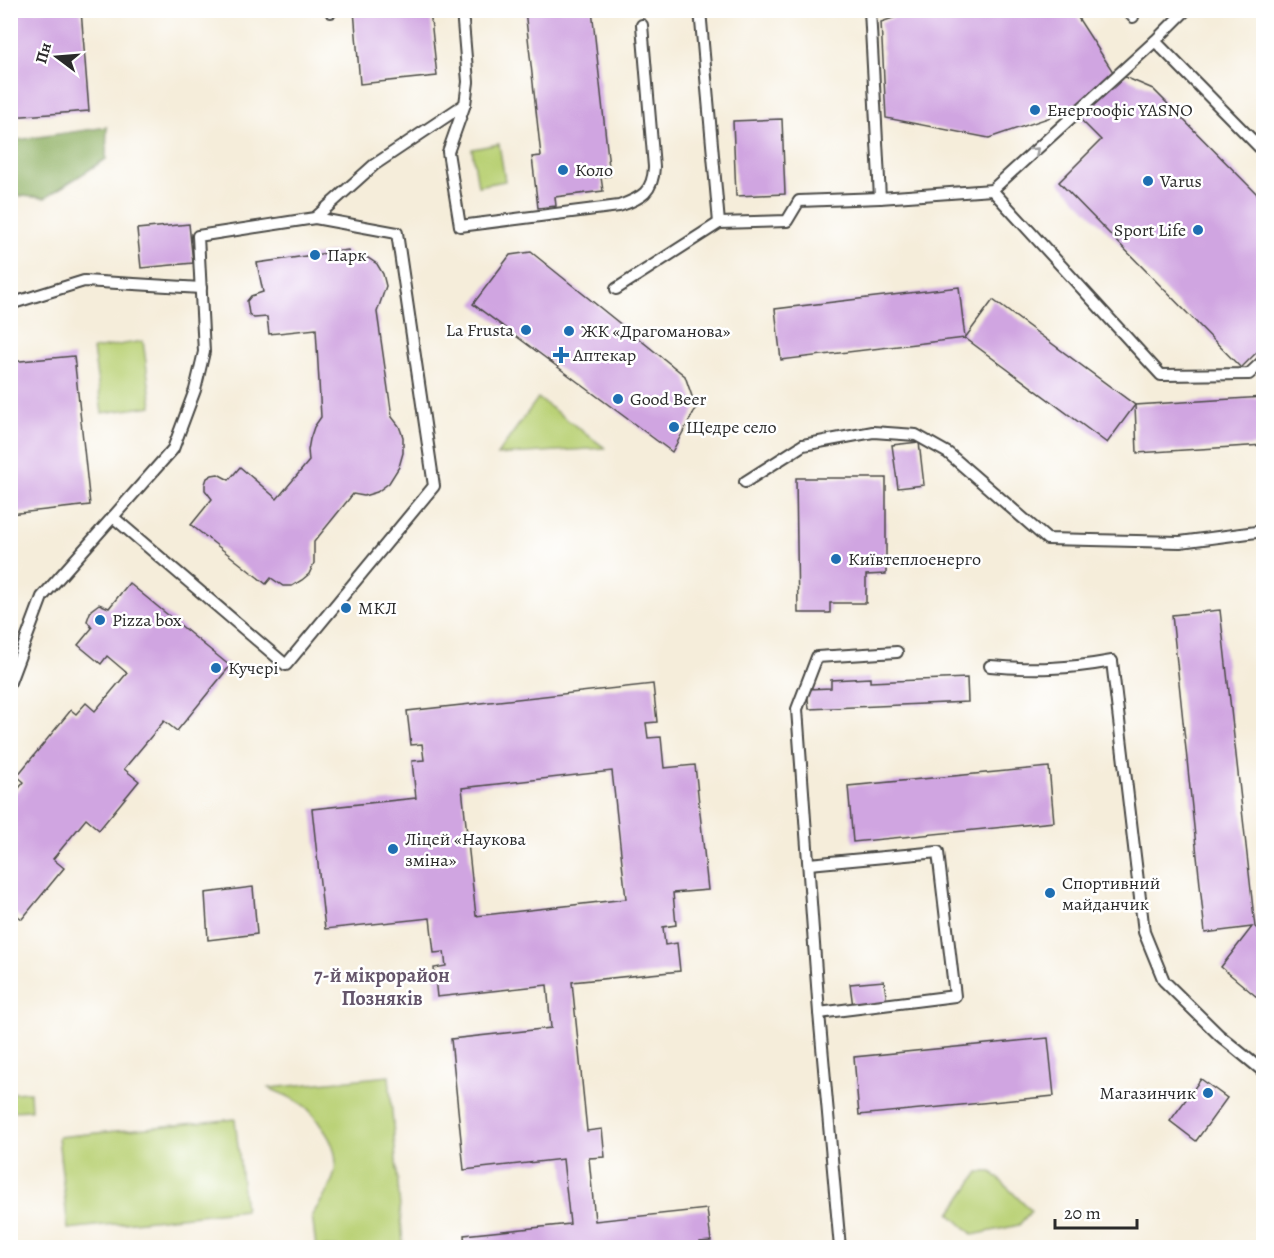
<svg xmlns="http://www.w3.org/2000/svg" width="1274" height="1258" viewBox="0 0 1274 1258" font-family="Alegreya,serif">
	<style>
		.green { fill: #bad176; stroke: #727e50; stroke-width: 1.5 }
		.forest { fill: #93b367; stroke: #5f6f49; stroke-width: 1.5 }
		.building { fill: #d0a5e1; fill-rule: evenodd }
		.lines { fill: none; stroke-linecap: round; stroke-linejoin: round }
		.lane-casing { stroke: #494845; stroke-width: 14 }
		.lane { stroke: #fff; stroke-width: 10 }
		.oneway { stroke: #a0a0a0 }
		.poi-dot { fill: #1f6fb2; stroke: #fff; stroke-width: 2 }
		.labels { text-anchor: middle; stroke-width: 5; stroke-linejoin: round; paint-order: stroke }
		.poi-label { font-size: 18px; fill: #2b2b2b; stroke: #fff; text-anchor: start }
		.neighbourhood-label { font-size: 20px; font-weight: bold; fill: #65566b; stroke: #fff }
	</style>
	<rect width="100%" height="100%" fill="#fff"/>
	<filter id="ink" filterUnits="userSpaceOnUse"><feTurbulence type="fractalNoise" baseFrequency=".0167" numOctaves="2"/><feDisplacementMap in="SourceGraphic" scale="12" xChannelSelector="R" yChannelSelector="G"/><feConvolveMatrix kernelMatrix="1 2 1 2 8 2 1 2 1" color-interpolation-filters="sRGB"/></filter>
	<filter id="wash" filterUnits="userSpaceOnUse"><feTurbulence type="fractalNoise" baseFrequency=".008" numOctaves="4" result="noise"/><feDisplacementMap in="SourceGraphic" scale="24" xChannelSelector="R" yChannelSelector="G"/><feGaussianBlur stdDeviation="1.35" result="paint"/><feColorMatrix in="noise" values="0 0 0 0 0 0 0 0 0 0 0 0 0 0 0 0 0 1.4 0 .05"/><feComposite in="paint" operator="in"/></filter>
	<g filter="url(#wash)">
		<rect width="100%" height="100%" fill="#f5edda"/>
		<g class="green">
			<polygon points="499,144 505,181 478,186 472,149"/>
			<polygon points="143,341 152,406 102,413 93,349"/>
			<polygon points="538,398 605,448 497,455"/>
			<path d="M389,1076L403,1244L361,1248L316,1247L312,1215C334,1183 348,1160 321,1126C317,1120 312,1113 307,1108C297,1099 281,1094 269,1088Z"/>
			<polygon points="30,1092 31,1110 11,1111 11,1093"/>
			<polygon points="235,1119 245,1210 68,1229 58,1137"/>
			<polygon points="979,1172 992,1172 1031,1211 1019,1225 973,1235 950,1214"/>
		</g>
		<polygon class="forest" points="107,127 106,159 45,198 11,195 11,141"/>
		<g id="blocks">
			<g class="building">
				<polygon points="44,10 81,10 89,111 10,117 10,13"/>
				<polygon points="354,10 430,10 437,76 360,84"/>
				<polygon points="525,10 592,10 610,176 601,177 603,191 555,197 556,206 538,208 532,157 541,156"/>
				<polygon points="917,10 1073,10 1113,72 1153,89 1264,201 1264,345 1241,368 1059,182 1101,140 1071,110 989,138 886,118 881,22"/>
				<polygon points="782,119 785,194 736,196 733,121"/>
				<polygon points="189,224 193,263 141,268 137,229"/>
				<polygon points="348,250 351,257 359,256 368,258 377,264 383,274 386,286 377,312 392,417 399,426 403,437 403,453 399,467 389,483 377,492 364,496 353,494 314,542 314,563 309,574 302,580 292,586 283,586 271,578 266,584 191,525 212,499 205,490 205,484 207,478 212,475 218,474 229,480 240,467 277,499 309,461 308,450 310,439 314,427 321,417 316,329 269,334 267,317 254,318 249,314 247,301 251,296 263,292 257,263"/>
				<polygon points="531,252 685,376 696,408 672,452 473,304 510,255"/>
				<polygon points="959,287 965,338 993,300 1135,405 1107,443 965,338 781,360 775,309"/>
				<polygon points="74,356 90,505 10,514 10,362"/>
				<polygon points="1264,397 1264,445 1137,453 1135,405"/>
				<polygon points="919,442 924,485 898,488 892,445"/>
				<polygon points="796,478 886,478 886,574 866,575 866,603 830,603 830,613 798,613"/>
				<polygon points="129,583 230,666 177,731 164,721 124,769 139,781 99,830 86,819 53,859 64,868 22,919 10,910 10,799 24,782 17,776 71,710 76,714 86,703 95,711 127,673 107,656 101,664 78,645 92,628 87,621 91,610 99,604 109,608"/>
				<polygon points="1220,610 1255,927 1264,935 1264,1003 1221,967 1252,927 1205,933 1172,615"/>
				<polygon points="870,678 870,682 967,678 968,702 809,709 807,689 831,688 831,680"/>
				<path d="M653,684L657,722L646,723L648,738L661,737L664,768L695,765L708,890L673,893L676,925L663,927L665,945L677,943L680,971L572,982L587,1131L602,1129L605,1157L589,1158L595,1221L707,1209L711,1241L700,1242V1248H465L464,1235L570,1224L563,1159L464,1170L451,1039L551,1028L547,985L437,997L434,968L446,966L444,952L434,953L430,918L325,929L312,809L416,798L412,761L424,760L422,744L411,745L407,711ZM612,771L626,899L476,916L462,788Z"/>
				<polygon points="1049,767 1054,822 853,842 848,786"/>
				<polygon points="253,887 257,934 208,940 205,893"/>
				<polygon points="884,981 887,1003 853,1007 850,984"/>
				<polygon points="1048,1038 1054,1096 859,1115 854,1057"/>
				<polygon points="1201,1079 1227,1098 1196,1141 1170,1121"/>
			</g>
		</g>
	</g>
	<g filter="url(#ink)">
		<use href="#blocks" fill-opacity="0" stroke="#494845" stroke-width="1.5"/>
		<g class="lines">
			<defs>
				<g id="lane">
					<polyline points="331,10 331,12"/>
					<path d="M462,10L468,82L465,104L448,152L460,226L619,206C642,198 653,192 654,167L642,25"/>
					<polyline points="700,10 719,223"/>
					<polyline points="870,10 880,198 992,190 1155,41 1186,10"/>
					<polyline points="1127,10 1133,17"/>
					<polyline points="1155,41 1264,152"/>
					<polyline points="992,190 1161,375 1249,374 1264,360"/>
					<polyline points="616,289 719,223 787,221 799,201 880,198"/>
					<polyline points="10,304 84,281 201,288"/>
					<polyline points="745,482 803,445 873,432 916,435 948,453 1047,539 1180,542 1264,531"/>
					<polyline points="113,517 286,665 434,486 397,233 315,218"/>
					<path d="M990,666C1034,670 1068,669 1112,661L1144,932L1164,981L1219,1035L1264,1072"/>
					<polyline points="10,682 42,597 173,449 195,390 204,352 198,236 315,218 374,165 465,104"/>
					<polyline points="809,864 938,852 955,996 819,1013"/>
					<polyline points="840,1248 819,1013 797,709 817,657 897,652"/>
				</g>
			</defs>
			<use href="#lane" class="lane-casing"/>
			<use href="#lane" class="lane"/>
		</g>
		<defs><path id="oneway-chevron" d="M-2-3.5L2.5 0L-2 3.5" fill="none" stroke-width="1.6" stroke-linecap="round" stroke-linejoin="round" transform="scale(1.5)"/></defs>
		<use class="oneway" href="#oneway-chevron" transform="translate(1035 151) rotate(-42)"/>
	</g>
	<g class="poi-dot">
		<circle cx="1035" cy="110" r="6"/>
		<circle cx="563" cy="170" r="6"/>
		<circle cx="1148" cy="181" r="6"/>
		<circle cx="1198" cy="230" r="6"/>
		<circle cx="315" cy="255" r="6"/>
		<circle cx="526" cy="330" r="6"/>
		<circle cx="569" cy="331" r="6"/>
		<path d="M558 346h6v6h6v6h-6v6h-6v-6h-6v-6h6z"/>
		<circle cx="618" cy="399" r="6"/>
		<circle cx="674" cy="427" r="6"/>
		<circle cx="836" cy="559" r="6"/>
		<circle cx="346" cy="608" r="6"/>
		<circle cx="100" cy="620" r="6"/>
		<circle cx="216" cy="668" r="6"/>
		<circle cx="393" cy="849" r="6"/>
		<circle cx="1050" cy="893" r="6"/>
		<circle cx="1208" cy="1093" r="6"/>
	</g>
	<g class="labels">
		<g class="poi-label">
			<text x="1047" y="116">Енергоофіс YASNO</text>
			<text x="575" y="176">Коло</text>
			<text x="1160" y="187">Varus</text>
			<text x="1186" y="236" text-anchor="end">Sport Life</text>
			<text x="327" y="261">Парк</text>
			<text x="514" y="336" text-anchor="end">La Frusta</text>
			<text x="581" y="337">ЖК «Драгоманова»</text>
			<text x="573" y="361">Аптекар</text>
			<text x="630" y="405">Good Beer</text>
			<text x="686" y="433">Щедре село</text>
			<text x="848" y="565">Київтеплоенерго</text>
			<text x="358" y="614">МКЛ</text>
			<text x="112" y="626">Pizza box</text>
			<text x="228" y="674">Кучері</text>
			<text x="405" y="845">Ліцей «Наукова<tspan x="405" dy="21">зміна»</tspan></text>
			<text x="1062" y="889">Спортивний<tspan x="1062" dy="21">майданчик</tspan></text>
			<text x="1196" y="1099" text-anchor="end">Магазинчик</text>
		</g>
		<g class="neighbourhood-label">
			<text x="382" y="982">7-й мікрорайон<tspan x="382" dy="23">Позняків</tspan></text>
		</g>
	</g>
	<rect width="1274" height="1258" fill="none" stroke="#fff" stroke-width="36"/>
	<g transform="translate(57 57) rotate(286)" stroke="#ffffff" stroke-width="4.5" paint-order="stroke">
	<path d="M0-4.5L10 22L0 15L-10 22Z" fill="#2b2b2b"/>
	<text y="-9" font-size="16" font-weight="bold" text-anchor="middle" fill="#2b2b2b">Пн</text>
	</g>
	<path d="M1055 1219v9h82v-9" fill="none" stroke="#2b2b2b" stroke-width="3"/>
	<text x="1064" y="1219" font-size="18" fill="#2b2b2b" stroke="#ffffff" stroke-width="4.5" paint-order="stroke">20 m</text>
</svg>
